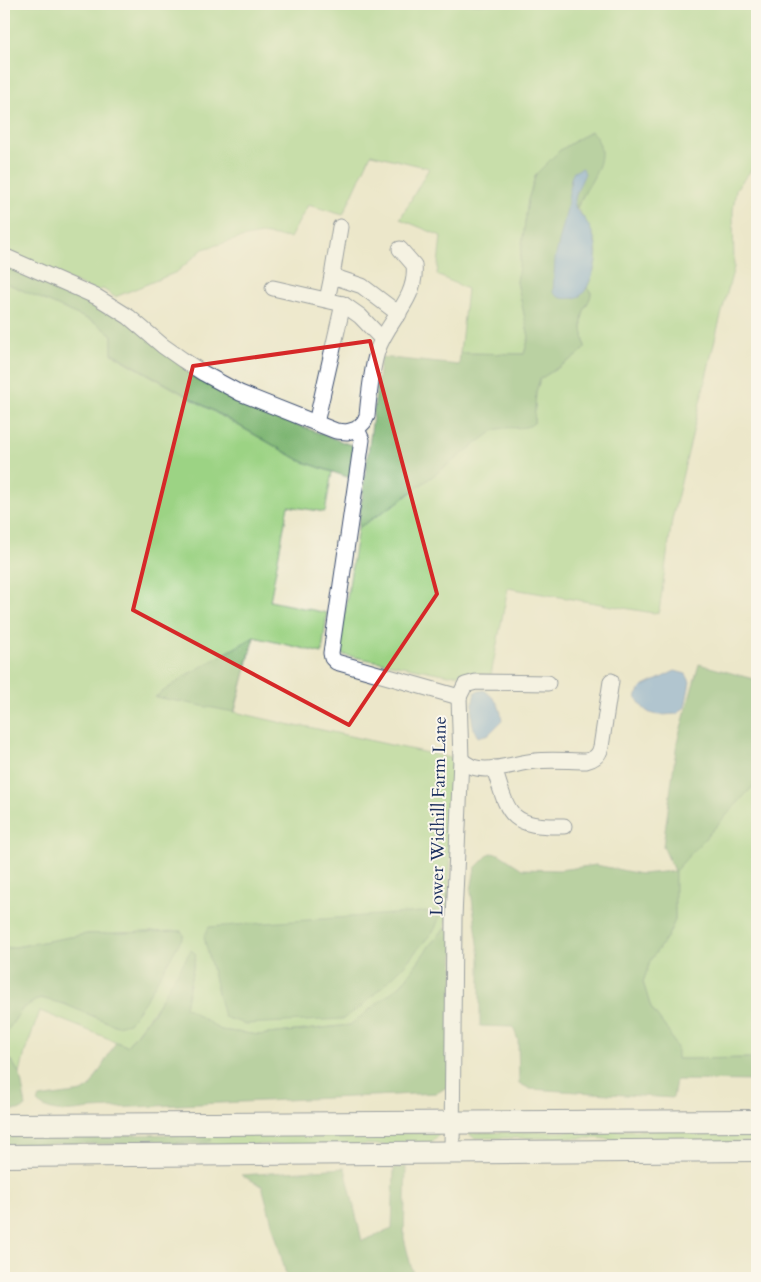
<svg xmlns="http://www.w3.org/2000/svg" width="761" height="1282" viewBox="0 0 761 1282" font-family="Cardo,serif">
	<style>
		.green { fill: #9cd384; stroke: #5c8171 }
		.forest { fill: #7db572; stroke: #4c7268 }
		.water { fill: #699cd4; stroke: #426699 }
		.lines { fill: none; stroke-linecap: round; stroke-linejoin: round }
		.minor-casing { stroke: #3a4b6e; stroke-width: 17 }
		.highway-casing { stroke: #3a4b6e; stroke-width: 24 }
		.minor { stroke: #fff; stroke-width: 15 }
		.highway { stroke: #fff; stroke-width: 22 }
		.marked { fill: none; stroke: #d62828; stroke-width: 4; stroke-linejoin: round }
		.labels { text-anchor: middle; stroke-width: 4; stroke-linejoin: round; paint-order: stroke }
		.street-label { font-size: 18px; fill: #1b2f5e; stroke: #fbf7ec }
	</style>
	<rect width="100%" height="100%" fill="#fbf7ec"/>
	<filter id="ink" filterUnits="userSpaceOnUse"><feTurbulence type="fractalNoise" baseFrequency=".02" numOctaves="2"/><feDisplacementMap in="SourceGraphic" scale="10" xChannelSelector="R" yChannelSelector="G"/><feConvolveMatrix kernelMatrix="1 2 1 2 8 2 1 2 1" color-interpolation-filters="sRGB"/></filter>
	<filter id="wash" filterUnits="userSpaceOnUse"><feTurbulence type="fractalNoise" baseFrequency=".0096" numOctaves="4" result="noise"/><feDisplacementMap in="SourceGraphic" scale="20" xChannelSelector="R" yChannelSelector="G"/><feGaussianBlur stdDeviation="1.12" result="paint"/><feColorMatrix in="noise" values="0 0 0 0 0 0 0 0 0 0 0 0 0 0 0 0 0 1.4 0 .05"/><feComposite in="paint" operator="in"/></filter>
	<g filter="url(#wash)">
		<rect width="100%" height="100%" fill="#ece7ca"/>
		<g class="green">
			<path d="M4,4H757V163L736,189L733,211L734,267L717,331L672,520L659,612L653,613L508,588L491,675L470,673L449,675L344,655L339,650L358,528L398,502L493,431C506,425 521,426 534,423L536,392L540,379L578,355L585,348C584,335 579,326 584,311C586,304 591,300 591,292L587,288C603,252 599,239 577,208L585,192L591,131L559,151L536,174L528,200L517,282L529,337L524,354L460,353L467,289L437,275L441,236L400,219L429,168L371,154L343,215L308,205L290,238L261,234L241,238L203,249L177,272L115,297L103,289L95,291L4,253Z"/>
			<polygon points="4,282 96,323 112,335 112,354 301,461 332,472 325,512 288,506 270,601 327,613 322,653 254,637 235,712 300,727 304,726 455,759 448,911 445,928 430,945 402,984 350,1025 259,1035 221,1030 185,1007 196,954 127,1046 40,1011 25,1052 20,1074 6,1053 7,1031 23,1008 40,998 64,1004 117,1026 181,931 87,934 4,949"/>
			<polygon points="757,782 757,1058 677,1059 668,1031 651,1008 643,982 651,959 668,936 675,920 674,871"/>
			<polygon points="757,1128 757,1142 648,1143 597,1138 474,1138 468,1133"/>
			<polygon points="440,1133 429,1145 84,1144 209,1134"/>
		</g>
		<g class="forest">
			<path d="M591,131C621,161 575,193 571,224C570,233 584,276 587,288L591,292C591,300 586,304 584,311C579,326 584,335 585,348L578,355L540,379L536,392L534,423C524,432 508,424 493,431L398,502L358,528L381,357L459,365L460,353L524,354L529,337L517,282L528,200L536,174L559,151Z"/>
			<polygon points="4,262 100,303 237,398 287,421 354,446 350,478 301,461 112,353 112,335 96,323 4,282"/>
			<polygon points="254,637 234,712 155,697 190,673"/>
			<polygon points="699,664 757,680 757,782 675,871 675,920 668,936 651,959 643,982 651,1008 668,1031 677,1048 677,1059 757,1058 757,1081 676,1080 673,1098 530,1089 519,1083 518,1040 513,1027 480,1026 480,958 471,891 475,868 490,853 499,854 522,869 559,870 596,865 641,874 674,871 663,846 677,742"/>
			<polygon points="435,911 439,918 435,929 401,969 362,1006 343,1019 245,1024 224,1017 204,937 209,927"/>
			<path d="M445,928L454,933L452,1084L437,1093L91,1109C73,1111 52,1116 37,1102L39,1098L82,1092L90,1087L116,1042L127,1046L153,1013L191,950L196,954L185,1007L221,1030L259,1035L350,1025L402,984L430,945Z"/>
			<polygon points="181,931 184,935 145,1001 129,1023 117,1026 64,1004 40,998 23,1008 7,1031 6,1053 20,1074 26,1106 21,1110 4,1110 4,949 87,934"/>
			<polygon points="210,1134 211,1135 211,1141 207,1142 4,1145 4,1136"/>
			<polygon points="406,1167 404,1238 414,1278 287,1278 262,1186 241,1175 345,1168 362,1241 392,1229 394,1168"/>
		</g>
		<g class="water">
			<path d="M582,168L585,173C582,181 573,196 575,206C576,211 583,216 586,221C599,242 599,261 589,283C586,290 582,297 574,298C565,299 558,299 553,292L555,259L567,209L571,178L574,172Z"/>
			<path d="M675,671L686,674L690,682L685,707L678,714C656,715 648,719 636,697L642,687Z"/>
			<path d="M484,690C496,699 501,706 502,721L489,734L478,737C469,724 472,707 475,692Z"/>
		</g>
	</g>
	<g filter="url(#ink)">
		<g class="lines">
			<defs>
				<g id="minor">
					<path d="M400,249L414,265C418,300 386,321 377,352C371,372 369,395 367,416L364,422L357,429L362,440L331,653L332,658L336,662L459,697"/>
					<polyline points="4,256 97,297 129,317 163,346 183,360 203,373 240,393 336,431 347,432 357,429"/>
					<polyline points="332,276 362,286 399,314"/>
					<polyline points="273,288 343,304 360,316 382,339"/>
					<polyline points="327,300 332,276 340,227"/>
					<polyline points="316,423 343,304"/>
					<polyline points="459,697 465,685 476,682 548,683"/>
					<path d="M461,759C478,779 512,763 535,761C551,759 569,761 586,761C594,759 599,756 601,747L611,681"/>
					<path d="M494,768C509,816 509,827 564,826"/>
					<polyline points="452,1152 454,918 461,759 459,697"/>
				</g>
				<g id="highway">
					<polyline points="4,1125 757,1121"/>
					<polyline points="4,1156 757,1150"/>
				</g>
			</defs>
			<use href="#minor" class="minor-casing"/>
			<use href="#highway" class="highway-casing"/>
			<use href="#minor" class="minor"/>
			<use href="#highway" class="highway"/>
		</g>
	</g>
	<path d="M0 0H761V1282H0ZM370,341L437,594L349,725L133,610L193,366Z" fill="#ece7ca" fill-opacity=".55" fill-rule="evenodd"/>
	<path class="marked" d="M370,341L437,594L349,725L133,610L193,366Z"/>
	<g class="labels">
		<g class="street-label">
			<text transform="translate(438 816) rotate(-89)" y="6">Lower Widhill Farm Lane</text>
		</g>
	</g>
	<rect width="761" height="1282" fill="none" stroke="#fbf7ec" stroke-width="20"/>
</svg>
